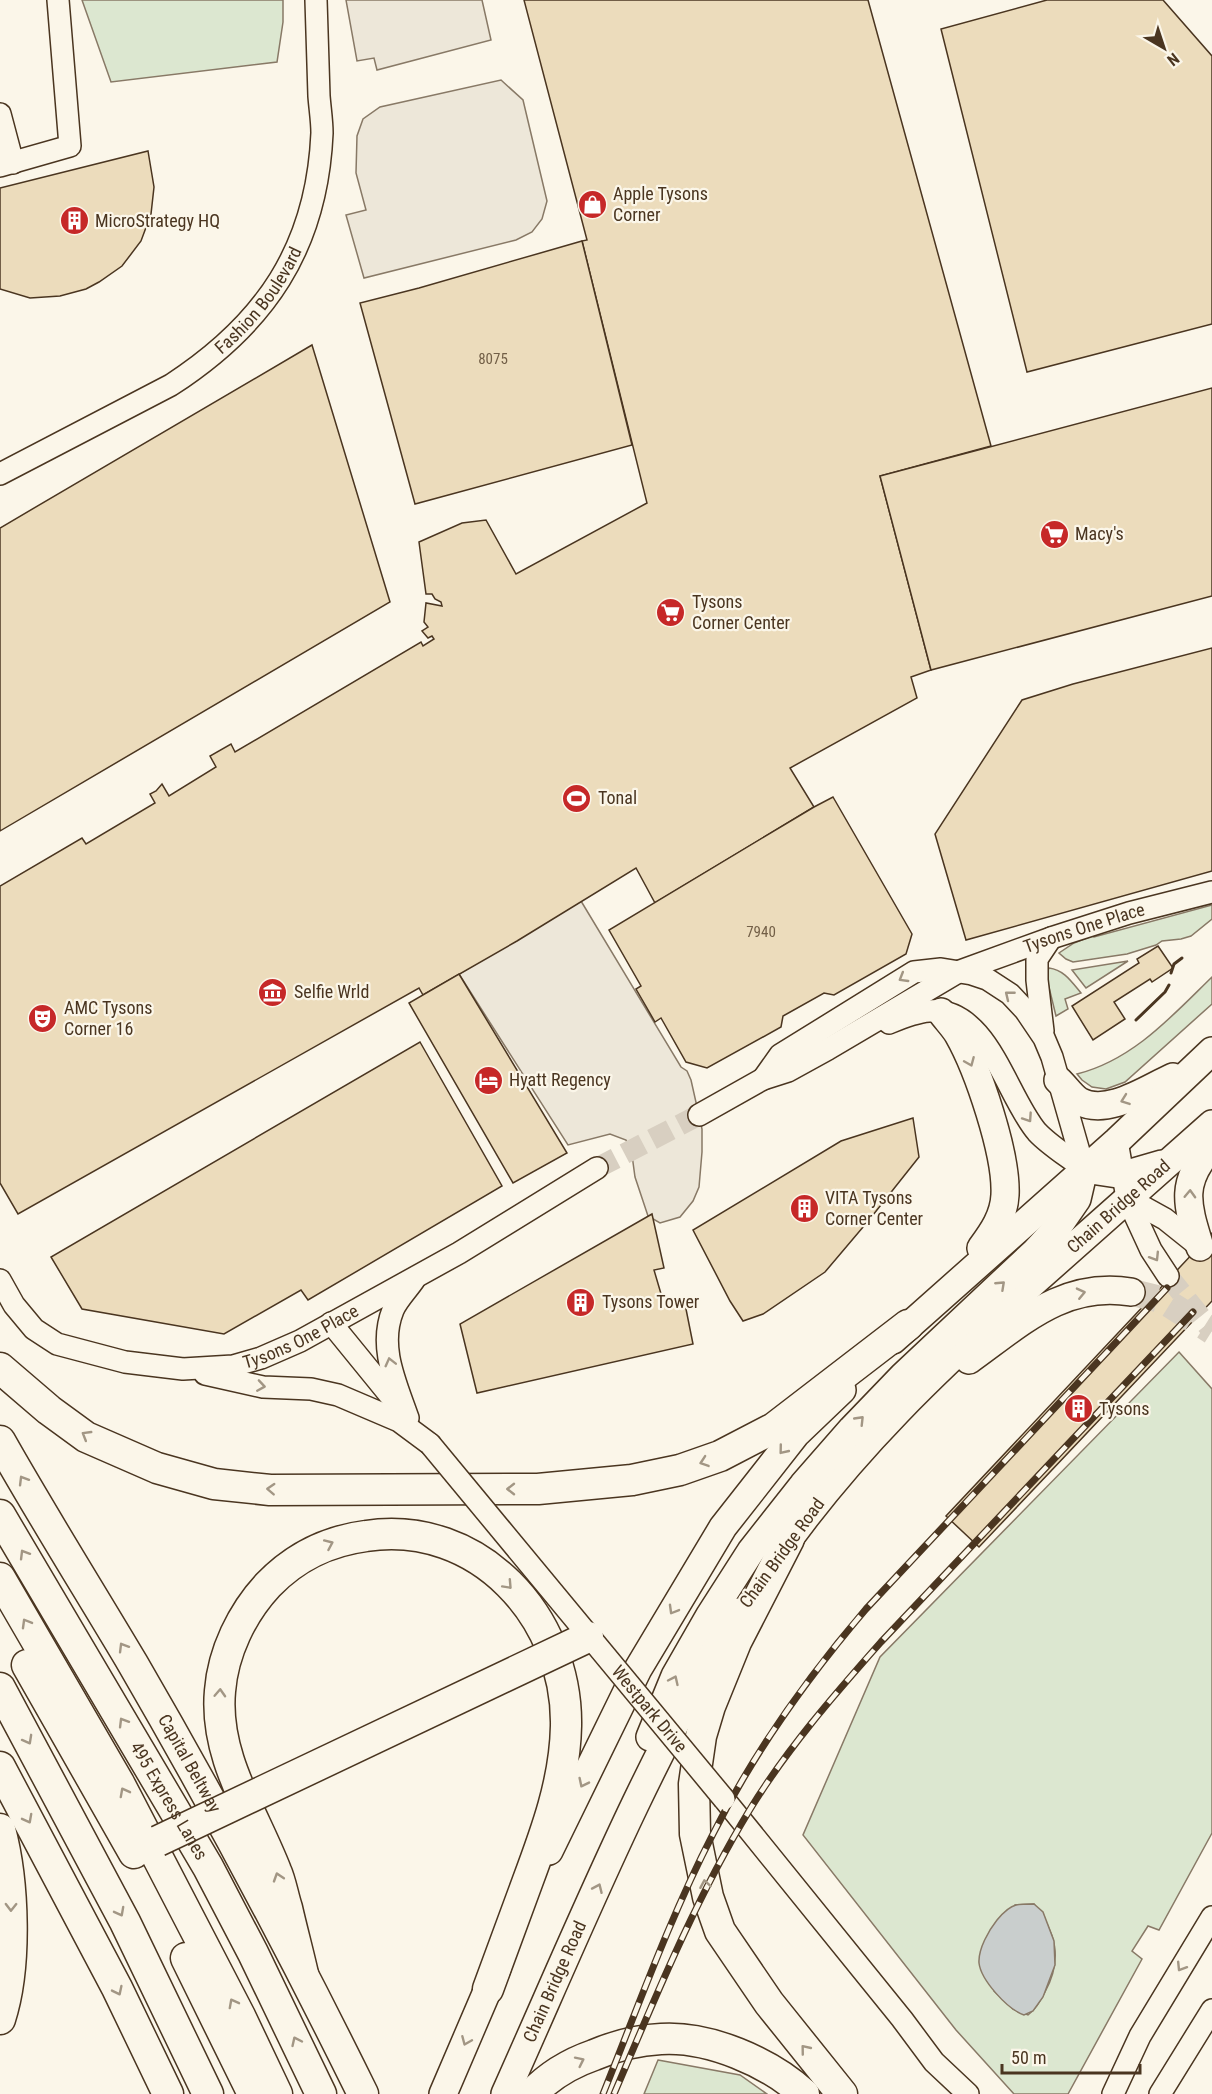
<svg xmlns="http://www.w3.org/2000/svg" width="1212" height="2094" viewBox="0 0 1212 2094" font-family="'Roboto Condensed',sans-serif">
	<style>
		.green { fill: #dce7d0; stroke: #887966; stroke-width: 1.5; fill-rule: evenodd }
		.parking { fill: #ede7d9; stroke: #887966; stroke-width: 1.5 }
		.water { fill: #c9cecd; stroke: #887966; stroke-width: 1.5 }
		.building { fill: #ecdcbc; stroke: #4a3520; stroke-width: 1.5 }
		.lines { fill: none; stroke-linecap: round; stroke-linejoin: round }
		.minor-tunnel { stroke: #d8cfc1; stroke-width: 21; stroke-dasharray: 21 10; stroke-linecap: butt }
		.major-tunnel { stroke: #d8cfc1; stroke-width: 27; stroke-dasharray: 27 14; stroke-linecap: butt }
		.minor-casing { stroke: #4a3520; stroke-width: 24 }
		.major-casing { stroke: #4a3520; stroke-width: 30 }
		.highway-casing { stroke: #4a3520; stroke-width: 33 }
		.minor { stroke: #fbf6e9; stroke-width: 21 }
		.major { stroke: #fbf6e9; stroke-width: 27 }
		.highway { stroke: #fbf6e9; stroke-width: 30 }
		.rail-casing { stroke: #4a3520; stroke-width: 7 }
		.rail { stroke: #fbf6e9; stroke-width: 4.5; stroke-dasharray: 14; stroke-linecap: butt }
		.minor-bridge-casing { stroke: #4a3520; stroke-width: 24; stroke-linecap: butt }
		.highway-bridge-casing { stroke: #4a3520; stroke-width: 33; stroke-linecap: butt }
		.minor-bridge { stroke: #fbf6e9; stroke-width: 21 }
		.highway-bridge { stroke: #fbf6e9; stroke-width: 30 }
		.wall { stroke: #4a3520; stroke-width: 3 }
		.oneway { stroke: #a29684 }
		.labels { text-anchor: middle; stroke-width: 4.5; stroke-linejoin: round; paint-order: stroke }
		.number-label { font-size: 15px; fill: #725f47 }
		.poi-label { font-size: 18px; fill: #4a3520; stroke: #fbf6e9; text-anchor: start }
		.street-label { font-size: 18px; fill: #4a3520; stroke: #fbf6e9 }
	</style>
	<rect width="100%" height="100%" fill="#fbf6e9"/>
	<g class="green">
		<polygon points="82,0 283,0 283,22 277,62 111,82"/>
		<polygon points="1212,905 1212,919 1191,936 1181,939 1162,941 1156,945 1127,954 1073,962 1066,959 1059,953 1074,943 1092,936 1094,937"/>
		<polygon points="1128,961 1086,988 1072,970"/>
		<path d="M1049,968C1064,970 1071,981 1081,993L1065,999L1068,1009L1056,1016L1046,975Z"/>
		<path d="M1212,977V1004L1125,1082L1106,1089L1092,1087L1082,1080L1077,1074C1133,1060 1172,1016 1212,977Z"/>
		<path d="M1179,1352L1212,1389V1833L1159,1930L1148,1926L1132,1951L1142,1959L1068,2094H1014L956,2030L803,1835L880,1657ZM1034,1904C1056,1932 1063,1959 1045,1992C1040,2001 1036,2009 1028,2015L1013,2009L994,1991L1015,1905Z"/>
		<polygon points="658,2060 740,2075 767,2094 644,2094"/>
	</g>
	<g class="parking">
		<polygon points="346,0 482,0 491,40 377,70 374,58 357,61"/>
		<polygon points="501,80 523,100 547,201 542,219 532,232 516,240 364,278 346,215 366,210 356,173 357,136 363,119 380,107"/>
		<polygon points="581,901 681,1067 687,1071 691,1080 702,1129 702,1152 699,1187 693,1201 680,1217 660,1223 648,1216 635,1177 632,1155 626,1140 610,1134 568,1145 459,974"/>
	</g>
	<path class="water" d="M1034,1904L1043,1912L1054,1941L1055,1965L1043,1997L1033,2011L1024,2015C1007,2009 981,1980 979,1963C978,1949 989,1930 997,1920C1002,1914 1008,1907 1016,1905C1021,1904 1028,1904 1034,1904Z"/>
	<g class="building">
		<polygon points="524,0 868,0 991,446 880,476 931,670 911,677 917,698 790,768 814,807 655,903 636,868 517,941 423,995 419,988 18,1214 0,1183 0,886 82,838 86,844 155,803 150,794 156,791 162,784 169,796 216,767 210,756 231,744 235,752 421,642 423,646 434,639 432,636 428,638 422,631 428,627 424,622 426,603 442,606 441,602 435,599 432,594 426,594 419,542 462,523 486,520 516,574 647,503 582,241 587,240"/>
		<polygon points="1047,0 1163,0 1212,56 1212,324 1027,372 941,29"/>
		<polygon points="148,151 154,187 151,214 141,241 122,266 99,282 86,289 60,296 30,298 0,289 0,188"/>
		<polygon points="582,241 632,445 415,504 360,303 419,288"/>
		<polygon points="312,345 390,602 0,831 0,528"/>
		<polygon points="1212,388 1212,596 931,670 880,476"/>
		<polygon points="1212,648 1212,871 966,940 935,834 1022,700 1073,684"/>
		<polygon points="833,797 912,934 906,954 834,995 824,993 783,1016 781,1027 707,1068 686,1062 661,1018 655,1022 636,989 641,986 609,930 814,807"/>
		<polygon points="1158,946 1173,968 1152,982 1150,979 1114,1002 1125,1019 1093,1040 1072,1006 1139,963 1137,959"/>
		<polygon points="459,974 567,1153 513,1183 409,1003"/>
		<polygon points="420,1042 502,1186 308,1300 301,1290 224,1334 82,1309 51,1257"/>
		<polygon points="913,1118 919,1157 869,1220 825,1272 763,1314 743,1321 730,1301 693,1230 841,1141"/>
		<polygon points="652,1214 664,1268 654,1270 664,1304 684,1299 693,1344 477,1393 460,1324"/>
		<polygon points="1212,1233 1212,1301 979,1547 946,1516"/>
	</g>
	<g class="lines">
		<g class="minor-tunnel">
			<polyline points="597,1168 699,1115"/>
			<polyline points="1168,1276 1212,1331"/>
		</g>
		<polyline class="major-tunnel" points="1131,1292 1163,1300 1212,1331"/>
		<defs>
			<g id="minor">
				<polyline points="0,114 13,163"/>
				<polyline points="0,166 70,146 58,0"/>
				<path id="s1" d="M0,474L171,385C265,324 317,248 322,133C322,121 320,109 319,96C318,64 317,32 316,0"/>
				<path d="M889,1023C901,1018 915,1012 929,1011C988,1007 1006,1096 1037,1132C1050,1146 1069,1157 1084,1169"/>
				<polyline points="1043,1031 1037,980 1037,959 1051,938"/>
				<polyline points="763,1079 780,1055 914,972 941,969 972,974 987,979 1010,994 1025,1010 1044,1038 1052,1057 1084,1169"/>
				<path id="s2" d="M699,1115L763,1079L788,1071L828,1049L960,971L1051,938L1129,913L1212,892"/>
				<polyline points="1117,1141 1127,1198 1151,1250 1168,1276"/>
				<polyline points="1127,1198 1165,1219 1200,1247"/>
				<path id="s3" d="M0,1280L14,1305L34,1329L57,1344L125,1362L183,1369L233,1366L261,1358L300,1341L459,1253L597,1168"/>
				<polyline points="331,1323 397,1404"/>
				<polyline points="205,1374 263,1387 311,1389 338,1395 399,1421 430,1444"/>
				<path d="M408,1418C396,1383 378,1347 393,1310C397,1300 408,1289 414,1280"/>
				<polyline points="724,1799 902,2019 934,2062 968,2094"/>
				<polyline points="1113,2094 1140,2036 1212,1917"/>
				<polyline points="1160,2094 1212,2010"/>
			</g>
			<g id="major">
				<path d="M941,1012C946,1019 953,1026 958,1034C978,1069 1007,1154 1005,1195C1004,1216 993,1232 981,1248"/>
				<path d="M1058,1080C1065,1086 1071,1096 1079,1101C1107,1117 1148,1088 1173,1077"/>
				<polyline points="1084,1169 1124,1175 1162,1164"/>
				<path d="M1200,1247C1187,1205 1179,1182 1212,1147"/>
				<polyline points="893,1340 1117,1141 1212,1051"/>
				<path d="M969,1360C1021,1323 1063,1281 1131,1292"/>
				<path id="s4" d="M777,1556C851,1450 939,1367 1035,1281C1094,1228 1153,1176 1212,1124"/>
				<polyline points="650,1737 675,1676 710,1615 751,1551 803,1485 852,1429 903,1376 1035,1252 1057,1228 1077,1199 1084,1169"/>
				<polyline points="549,1851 638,1669 723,1527 796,1434 842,1390"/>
				<polyline points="443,2094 497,1968"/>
				<path id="s5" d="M505,2094C578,1931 645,1765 738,1612"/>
			</g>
			<g id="highway">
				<polyline points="0,1368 49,1410 86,1437 157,1468 214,1484 270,1490 538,1489 632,1480 680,1470 720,1456 774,1428 908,1325"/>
				<path id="s6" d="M0,1441C43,1517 89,1590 133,1664C215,1805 291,1948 363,2094"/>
				<path id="s7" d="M0,1515L208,1867L253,1953L321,2094"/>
				<polyline points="789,1539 736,1642 710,1706 701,1736 694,1784 695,1834 708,1897 720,1931 769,2003 842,2094"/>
				<polyline points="0,1578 119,1783 240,2016 277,2094"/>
				<polyline points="27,1665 134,1853"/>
				<polyline points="0,1688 125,1922 208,2094"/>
				<polyline points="0,1767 117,1988 168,2094"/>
				<path d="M0,1829C14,1882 17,1967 0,2019"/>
				<polyline points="186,1958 253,2094"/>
				<path d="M303,1974C298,1952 292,1930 287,1908C283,1896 281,1882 276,1871C253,1812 214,1756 220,1691C223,1652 242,1613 268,1585C295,1557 327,1541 366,1536C478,1519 568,1617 566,1726C565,1781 546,1832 527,1883C514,1918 501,1953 488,1989"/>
				<path d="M532,2094C548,2077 571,2063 594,2055C615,2046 637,2040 661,2039C709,2036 769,2062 804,2094"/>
			</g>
		</defs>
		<use href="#minor" class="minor-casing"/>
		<use href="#major" class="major-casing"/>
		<use href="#highway" class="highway-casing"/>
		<use href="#minor" class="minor"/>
		<use href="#major" class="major"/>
		<use href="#highway" class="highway"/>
		<defs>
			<g id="rail">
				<path d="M603,2094C638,2007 670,1917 713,1834C754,1752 807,1678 866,1609L1167,1288"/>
				<path d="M614,2094C655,1998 695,1900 749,1811C786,1750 834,1695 881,1642L1193,1312"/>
			</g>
		</defs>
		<use href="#rail" class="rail-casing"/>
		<use href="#rail" class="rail"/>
		<defs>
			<g id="minor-bridge">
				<path id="s8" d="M430,1444L724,1799"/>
			</g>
			<polyline id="highway-bridge" points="158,1841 588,1637"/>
		</defs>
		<use href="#minor-bridge" class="minor-bridge-casing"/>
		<use href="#highway-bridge" class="highway-bridge-casing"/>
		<use href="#minor-bridge" class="minor-bridge"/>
		<use href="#highway-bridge" class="highway-bridge"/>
		<g class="wall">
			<polyline points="1171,973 1174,964 1182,958"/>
			<polyline points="1136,1020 1165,992 1169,985"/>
		</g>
	</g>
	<defs><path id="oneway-chevron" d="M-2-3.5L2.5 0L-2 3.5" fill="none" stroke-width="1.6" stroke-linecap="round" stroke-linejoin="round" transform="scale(1.5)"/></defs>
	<g class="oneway">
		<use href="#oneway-chevron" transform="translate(903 978) rotate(149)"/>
		<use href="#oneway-chevron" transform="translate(1009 995) rotate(-141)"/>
		<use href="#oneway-chevron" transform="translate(970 1062) rotate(67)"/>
		<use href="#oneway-chevron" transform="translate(1125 1100) rotate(160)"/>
		<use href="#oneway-chevron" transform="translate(1028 1118) rotate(56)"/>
		<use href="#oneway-chevron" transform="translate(1190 1194) rotate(-88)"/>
		<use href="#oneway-chevron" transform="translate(1155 1257) rotate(58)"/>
		<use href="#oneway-chevron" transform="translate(1001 1285) rotate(-43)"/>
		<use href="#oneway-chevron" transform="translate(1081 1293) rotate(-13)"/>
		<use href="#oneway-chevron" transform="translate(390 1362) rotate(-104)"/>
		<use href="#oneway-chevron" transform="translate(261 1386) rotate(9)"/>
		<use href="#oneway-chevron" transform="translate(860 1420) rotate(-46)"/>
		<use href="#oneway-chevron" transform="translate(86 1435) rotate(-149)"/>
		<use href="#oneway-chevron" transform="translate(783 1450) rotate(129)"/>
		<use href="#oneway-chevron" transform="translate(704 1462) rotate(161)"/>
		<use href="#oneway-chevron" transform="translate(23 1480) rotate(-121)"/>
		<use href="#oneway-chevron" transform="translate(271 1489) rotate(-177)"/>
		<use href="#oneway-chevron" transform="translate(511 1489) rotate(180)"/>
		<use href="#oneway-chevron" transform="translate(329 1544) rotate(-24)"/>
		<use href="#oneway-chevron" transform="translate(24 1554) rotate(-121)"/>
		<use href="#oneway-chevron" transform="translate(508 1585) rotate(47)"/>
		<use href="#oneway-chevron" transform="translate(673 1610) rotate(120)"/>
		<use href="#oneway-chevron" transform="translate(26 1623) rotate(-120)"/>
		<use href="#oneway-chevron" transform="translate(123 1647) rotate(-121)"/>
		<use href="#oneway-chevron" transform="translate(674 1680) rotate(-65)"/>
		<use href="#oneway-chevron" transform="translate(220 1693) rotate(-87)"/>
		<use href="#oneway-chevron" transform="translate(123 1722) rotate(-121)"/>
		<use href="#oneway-chevron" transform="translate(28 1740) rotate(61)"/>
		<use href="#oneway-chevron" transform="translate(583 1783) rotate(116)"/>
		<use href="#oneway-chevron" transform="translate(124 1792) rotate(-118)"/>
		<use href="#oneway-chevron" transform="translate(28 1819) rotate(62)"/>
		<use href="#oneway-chevron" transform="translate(278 1877) rotate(-108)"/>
		<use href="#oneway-chevron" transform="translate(705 1884) rotate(-100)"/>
		<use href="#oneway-chevron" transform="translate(598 1888) rotate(-66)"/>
		<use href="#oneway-chevron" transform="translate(11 1907) rotate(91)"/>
		<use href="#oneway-chevron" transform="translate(120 1912) rotate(62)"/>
		<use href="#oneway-chevron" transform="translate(1181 1967) rotate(122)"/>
		<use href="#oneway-chevron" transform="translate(118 1991) rotate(64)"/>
		<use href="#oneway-chevron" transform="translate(233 2003) rotate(-118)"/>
		<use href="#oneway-chevron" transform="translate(296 2041) rotate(-115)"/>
		<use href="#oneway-chevron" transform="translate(466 2041) rotate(113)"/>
		<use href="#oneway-chevron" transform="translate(805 2049) rotate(-129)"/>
		<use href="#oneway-chevron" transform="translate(580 2061) rotate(-26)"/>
	</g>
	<defs>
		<symbol id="shop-disc" viewBox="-11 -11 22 22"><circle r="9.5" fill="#c62828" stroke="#fbf6e9"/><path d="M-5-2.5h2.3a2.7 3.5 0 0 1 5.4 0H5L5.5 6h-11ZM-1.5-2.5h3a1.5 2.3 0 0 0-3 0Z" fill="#fff"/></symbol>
		<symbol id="building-disc" viewBox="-11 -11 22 22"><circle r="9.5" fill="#c62828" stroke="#fbf6e9"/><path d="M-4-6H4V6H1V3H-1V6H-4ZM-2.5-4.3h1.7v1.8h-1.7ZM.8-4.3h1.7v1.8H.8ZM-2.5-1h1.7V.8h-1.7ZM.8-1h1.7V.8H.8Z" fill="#fff"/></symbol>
		<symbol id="supermarket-disc" viewBox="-11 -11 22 22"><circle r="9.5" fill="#c62828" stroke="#fbf6e9"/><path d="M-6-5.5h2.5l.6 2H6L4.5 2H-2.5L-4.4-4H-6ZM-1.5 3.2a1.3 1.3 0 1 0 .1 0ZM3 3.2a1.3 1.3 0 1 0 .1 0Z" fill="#fff"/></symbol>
		<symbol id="stadium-disc" viewBox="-11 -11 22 22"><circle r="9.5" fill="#c62828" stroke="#fbf6e9"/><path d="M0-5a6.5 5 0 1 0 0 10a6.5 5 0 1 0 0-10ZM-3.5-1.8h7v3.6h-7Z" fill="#fff"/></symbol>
		<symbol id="museum-disc" viewBox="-11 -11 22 22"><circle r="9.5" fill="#c62828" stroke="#fbf6e9"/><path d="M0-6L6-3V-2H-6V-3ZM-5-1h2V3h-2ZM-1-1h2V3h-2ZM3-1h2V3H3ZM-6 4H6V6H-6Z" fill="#fff"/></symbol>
		<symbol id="theatre-disc" viewBox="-11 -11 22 22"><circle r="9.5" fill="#c62828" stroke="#fbf6e9"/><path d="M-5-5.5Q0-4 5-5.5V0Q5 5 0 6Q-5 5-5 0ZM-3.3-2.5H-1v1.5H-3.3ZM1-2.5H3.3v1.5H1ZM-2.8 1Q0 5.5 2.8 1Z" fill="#fff"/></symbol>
		<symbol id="hotel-disc" viewBox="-11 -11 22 22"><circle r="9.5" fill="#c62828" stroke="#fbf6e9"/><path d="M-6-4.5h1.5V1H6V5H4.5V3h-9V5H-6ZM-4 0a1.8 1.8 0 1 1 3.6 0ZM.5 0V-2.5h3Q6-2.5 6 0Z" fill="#fff"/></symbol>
	</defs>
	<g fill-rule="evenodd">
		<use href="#shop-disc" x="576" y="188" width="33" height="33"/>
		<use href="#building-disc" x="58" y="204" width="33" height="33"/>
		<use href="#supermarket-disc" x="1038" y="518" width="33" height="33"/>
		<use href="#supermarket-disc" x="654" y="596" width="33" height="33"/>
		<use href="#stadium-disc" x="560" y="782" width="33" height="33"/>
		<use href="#museum-disc" x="256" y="976" width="33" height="33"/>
		<use href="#theatre-disc" x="26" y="1002" width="33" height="33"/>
		<use href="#hotel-disc" x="472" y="1064" width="33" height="33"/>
		<use href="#building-disc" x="788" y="1192" width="33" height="33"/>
		<use href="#building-disc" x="564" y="1286" width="33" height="33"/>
		<use href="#building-disc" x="1062" y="1392" width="33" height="33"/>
	</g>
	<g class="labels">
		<g class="number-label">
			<text x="493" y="364">8075</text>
			<text x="761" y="937">7940</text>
		</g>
		<g class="poi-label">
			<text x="613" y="200">Apple Tysons<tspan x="613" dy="21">Corner</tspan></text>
			<text x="95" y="227">MicroStrategy HQ</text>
			<text x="1075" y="540">Macy's</text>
			<text x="692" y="608">Tysons<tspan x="692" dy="21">Corner Center</tspan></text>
			<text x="598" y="804">Tonal</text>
			<text x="294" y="998">Selfie Wrld</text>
			<text x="64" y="1014">AMC Tysons<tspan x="64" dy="21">Corner 16</tspan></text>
			<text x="509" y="1086">Hyatt Regency</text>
			<text x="825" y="1204">VITA Tysons<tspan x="825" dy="21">Corner Center</tspan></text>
			<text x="602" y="1308">Tysons Tower</text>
			<text x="1099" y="1415">Tysons</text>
		</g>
		<g class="street-label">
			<text dy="6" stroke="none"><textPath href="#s1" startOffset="316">Fashion Boulevard</textPath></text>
			<text dy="6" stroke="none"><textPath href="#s2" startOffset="430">Tysons One Place</textPath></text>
			<text dy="6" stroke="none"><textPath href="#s4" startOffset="490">Chain Bridge Road</textPath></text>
			<text dy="6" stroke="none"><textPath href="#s3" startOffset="340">Tysons One Place</textPath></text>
			<text transform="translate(782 1553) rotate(-54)" y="6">Chain Bridge Road</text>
			<text dy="6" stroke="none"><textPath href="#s8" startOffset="344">Westpark Drive</textPath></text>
			<text dy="6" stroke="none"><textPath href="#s6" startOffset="374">Capital Beltway</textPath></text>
			<text dy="6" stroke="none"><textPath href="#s7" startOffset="332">495 Express Lanes</textPath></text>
			<text dy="6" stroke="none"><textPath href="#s5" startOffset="123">Chain Bridge Road</textPath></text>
		</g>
	</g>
	<g transform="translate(1164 48) rotate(141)" stroke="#fbf6e9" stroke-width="4.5" paint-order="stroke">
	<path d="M0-4.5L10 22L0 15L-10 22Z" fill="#4a3520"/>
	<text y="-9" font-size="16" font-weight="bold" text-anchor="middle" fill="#4a3520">N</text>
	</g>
	<path d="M1002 2064v9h138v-9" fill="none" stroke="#4a3520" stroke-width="3"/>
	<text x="1011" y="2064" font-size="18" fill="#4a3520" stroke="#fbf6e9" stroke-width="4.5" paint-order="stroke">50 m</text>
</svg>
